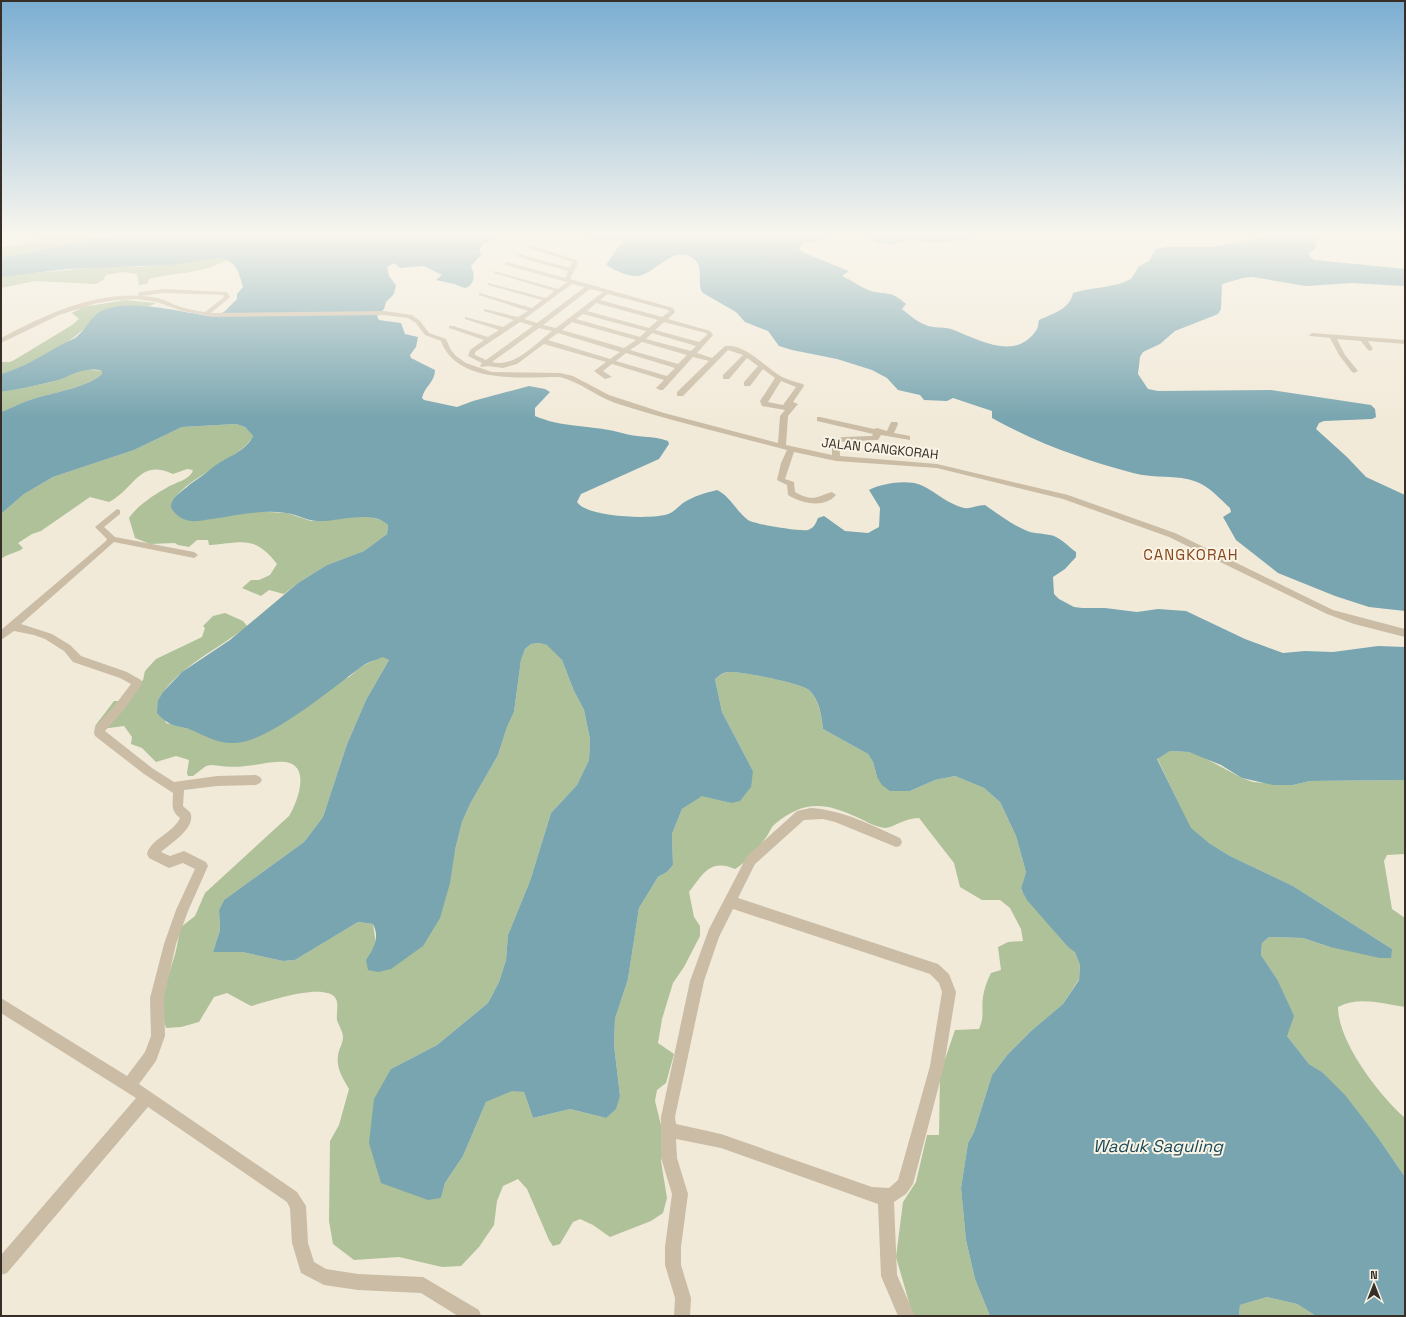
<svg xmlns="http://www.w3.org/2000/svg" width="1406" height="1317" viewBox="0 0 1406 1317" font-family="'Space Grotesk',sans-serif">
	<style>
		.green { fill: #aec199 }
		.water { fill: #78a5b0 }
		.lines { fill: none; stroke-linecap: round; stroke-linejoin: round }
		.minor { fill: #cabca5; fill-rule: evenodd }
		.labels { text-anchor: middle; stroke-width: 4; stroke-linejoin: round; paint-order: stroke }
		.street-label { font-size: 13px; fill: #362e27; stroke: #faf4e6 }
		.quarter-label { font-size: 15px; letter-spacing: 1px; fill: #87471d; stroke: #faf4e6 }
		.near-water-label { font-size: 17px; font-style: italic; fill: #1b4b59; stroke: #faf4e6 }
	</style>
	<rect width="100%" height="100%" fill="#f2ead9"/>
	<g class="green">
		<path d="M45,234H118C78,237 41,253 1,257V247L19,245Z"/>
		<path d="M220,258L227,260C201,274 177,272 149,279L147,284L139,285L137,274L123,272L106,275L103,280L96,284L35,281L1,288V277L12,275L102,267H140Z"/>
		<path d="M125,300L156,303L150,306L122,307L95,315C79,342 30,365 1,374V362H10L16,359L72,325L79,319L72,313L83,307Z"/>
		<path d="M85,369L102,371V374C88,387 52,393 33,399C22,402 11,408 1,412V392L52,382Z"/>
		<path d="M236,424L245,427L253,436C243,458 173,483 171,507L287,513L311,521H319L366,516L385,521L388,525L387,534L364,551L327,565L298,583L284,594L269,590L261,596L242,588L251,580H259L270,575L277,564C254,534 242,543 209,545L208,540H197L189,547L178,545L175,543L150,544L135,538L129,518C137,506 155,494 168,487C176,482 190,480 193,470L187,469L173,474C139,458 135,489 109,502L90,497L41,531L32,534L18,543L23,548C18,553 8,553 1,559V514L24,494L53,477L134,450L182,427Z"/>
		<path d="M225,613L243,621L247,626C218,650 178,666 158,700L166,723L189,729L349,677L362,666L383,656L389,660L366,700L347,744L323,817L304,842L224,900L219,910L220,930L213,952H242L283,961L295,960L358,922L373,924L376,944L455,850L462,822L470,804L498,755L507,727L514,712L521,660L525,649L531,644L540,643L548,645L562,660L574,691L584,710L590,739L589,760L577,785L551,813L530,881L508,935L506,960L499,982L488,1003L437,1045L391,1069L441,1198L445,1183L463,1156L486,1102L512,1090L524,1092L533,1118L570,1109L606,1118L620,1096L614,1045L615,1019L628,979L639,908L658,877L667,872L673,865L672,834L682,809L702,795L731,803L753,771L722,712L715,679C719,676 723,673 728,672C740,671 801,683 809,690C820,702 821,714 823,729L868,754L873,762L877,777L910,791L935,780L955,776L984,788L1000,802L1016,836L1026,872L1021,890L1068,947L1075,951L1080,965L1079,979L1063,1004L1031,1031L1008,1054L992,1075L974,1132L968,1143L961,1188L966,1240L975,1279L990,1316H913L896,1257L903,1202L916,1182L927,1135H939L940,1074L955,1030L979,1029C985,1016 981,1010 983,997C984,989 987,981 991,973L1001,970L998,947L1008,942L1023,941L1021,929L1010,908L1000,900H982L960,887L954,863L919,818C904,818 893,828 885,828C876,827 867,822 859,818C826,803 805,799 775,824C771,827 770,832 767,836C758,848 748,861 735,869C710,858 703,874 689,892L694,917L700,926V936L684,967L673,983L662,1019L658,1043L674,1054L666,1083L657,1090L655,1101L661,1125V1161L667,1198L663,1213L651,1221L610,1237L593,1225L580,1219L573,1222L560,1244L553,1246L549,1240L527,1189L518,1179L503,1186L497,1201L494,1225L479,1247L461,1266L442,1267L399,1257L354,1260L333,1244L329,1221L330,1141L339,1125L349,1089C343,1078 336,1069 338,1055C339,1049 343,1043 343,1037C343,1032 339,1026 337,1020C336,1013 339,1005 336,999C326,981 267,1002 251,1006L227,993L214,997L199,1022L181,1027L166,1028C158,1003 166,985 173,961C177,950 178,938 181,927L195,916L205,893L289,816C297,803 312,765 285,762C271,761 259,765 245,766C234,768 222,766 211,765L206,766L193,776H188L187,773L189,760L176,756L156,762L142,748L131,744L132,737L124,726L109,728L95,726L114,701H119L143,680L145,671L156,659L202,637L205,628L203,626L213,616Z"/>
		<path d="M1170,751L1189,752L1199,755L1242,778L1253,782L1293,785L1310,781L1405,780V854L1387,855L1384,861L1392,909L1405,918V1007C1382,1004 1359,996 1338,1007C1338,1042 1379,1095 1405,1118V1177L1379,1139L1322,1072L1309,1064L1287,1036L1277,979L1261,955L1262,943L1269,937L1303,938L1330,947L1392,949L1293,886L1230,856L1209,843L1191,829L1157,758Z"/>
		<polygon points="1267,1297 1297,1304 1316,1316 1239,1316 1240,1305"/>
	</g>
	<g class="water">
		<path d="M503,234L482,245L479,252L482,254L471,266C475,275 475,285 465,288L454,284L436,280L442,275L424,266L400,268L394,263L387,267L389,276L396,285C394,296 393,295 386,302L384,309L377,316L379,320L401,323L405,334L418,337L416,347L410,355L411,358L435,370C435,382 424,387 422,398L424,400L457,407L473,401L529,386L545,389L550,392L535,408V416L540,418C566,428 595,425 622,433C637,438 653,435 668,441L669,444L659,459L581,494L577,502C586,517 651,520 668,514C674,512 678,507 683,503C694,496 705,493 717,490C730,496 736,511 748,520C753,524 801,532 808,530C814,528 816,523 818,518L824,516L845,531L868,533L879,527L880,508L869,490C883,483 909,479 923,486C937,493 948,504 964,508C970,509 978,505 985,505C998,514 1011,524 1025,530C1033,534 1041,533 1050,535C1059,536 1069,547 1076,552V557L1065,569L1053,577L1054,594L1059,599L1074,607L1082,608H1105L1137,612L1158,609L1186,611L1245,639L1283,653L1305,651L1333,652L1378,646L1405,647V780L1310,781L1293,785H1273L1242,778L1221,765L1189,752L1170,751L1157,759L1191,828L1209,843L1230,856L1293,886L1392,949L1391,958H1380L1330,947L1303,938L1269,937L1262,943L1261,955L1277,979L1294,1016L1287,1036L1309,1064L1322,1072L1345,1095L1379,1139L1405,1177V1316H1316L1297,1304L1267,1297L1240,1305L1239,1316H990L975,1279L966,1240L961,1188L968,1143L974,1132L992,1075L1008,1054L1031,1031L1063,1004L1079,980L1080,965L1075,952L1068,947L1027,900L1021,889L1026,872L1016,836L1000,802L984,788L955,776L935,780L910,791H890L882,785L877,777L873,762L868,754L823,729C821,714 820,701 809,690C801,683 740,671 728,672C722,673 719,676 715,679L722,712L753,771L751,787L740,801L731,803L702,796L682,809L672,834L673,865L667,872L658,877L639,908L628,979L615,1019L614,1045L620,1096L616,1109L606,1118L570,1109L533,1118L524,1092L512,1091L486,1102L463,1156L445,1183L441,1198L428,1200L381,1183L369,1143L374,1099L391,1069L437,1045L488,1003L499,982L506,960L508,935L530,881L551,813L577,785L589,760L590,739L584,710L574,691L562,660L547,645L540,643L531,644L525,649L521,660L514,712L507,727L498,755L470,804L462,822L455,850L450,883L440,918L423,946L391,969L378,972L368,970L366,960C374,948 380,938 373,924L358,922L295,960L283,961L242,952H213L220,930L219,910L224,900L304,842L323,817L347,744L366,700L389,660L383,657C376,660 367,662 361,667C334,687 267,743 235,743C220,744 207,737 194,731C177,724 171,729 157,713L158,700L163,692L182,672L230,640L298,583L327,565L364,551L387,534L388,525C373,509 338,522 318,521C307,521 297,514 286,513C261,509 235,516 211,519C198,521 188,524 177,515C173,511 169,507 172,502C175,495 184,490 189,485C198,479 207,472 216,465C228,457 247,450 253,436L245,427L236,424L182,427L134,450L53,477L24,494L1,514V412C11,408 22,402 33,399C51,393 89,387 102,374V371C83,365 69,378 51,382C34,386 18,389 1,392V374C24,367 38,358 59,346C64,343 70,341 75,338C86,330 91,315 103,310C133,298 184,313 216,317L225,311L237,299V294L243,287C238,271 238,263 220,258L169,265L67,269L1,277V257C40,253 76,238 115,235Z"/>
		<path d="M580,234H838L826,240L804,243L799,249L804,253L849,271L842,276C851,280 859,286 868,290C885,296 890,289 906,304L902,309C911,316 920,325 933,327C940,328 947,327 954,330C979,340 1017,362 1037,329C1038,327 1038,323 1039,320C1052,314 1070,309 1073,293C1092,287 1114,288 1131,279L1139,266L1149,261L1156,249L1167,247H1211L1260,238L1267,234H1320L1315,249L1309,253L1310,257L1315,260L1405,269V286L1352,283L1306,286L1253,277L1243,278L1222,284L1221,309L1218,314L1175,331L1160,344L1143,352L1140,357L1138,374L1148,389L1158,391L1271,390L1371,405L1375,409L1376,417L1372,419L1324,421L1319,423L1316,429L1347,457L1366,477L1405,495V611L1369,607L1335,596L1278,573L1236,540L1223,517L1231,512L1230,508C1220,499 1210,487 1197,482C1177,474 1154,479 1133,473C1084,460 1037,443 992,418V411L953,398L947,401L924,400L920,395L898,390L887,378L872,370L837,359L792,350L779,346L768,331L745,322L736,312L703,293C696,285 704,270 696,261C676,241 656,274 638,276C628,277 614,270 606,265L622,241L619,240L600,241Z"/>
		<polygon points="858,234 1000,234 998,236 979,237 940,243 910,240 891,245 877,243"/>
	</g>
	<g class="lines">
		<g class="minor">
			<path d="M531,245L576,260L578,263L570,279L673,308L675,312L668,319L710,331L713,335L697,353L712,358L725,346C745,343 766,368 782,377C788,380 796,382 803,384L804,386L793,402L798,404L788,416L786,445L832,455V439L844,437L872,436L873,434L817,421V417H820L874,429L877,428L887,431L891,422H897L898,424L894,433L910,436V440L881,435L878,440H875L839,442L840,456L937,464L1068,495L1175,533L1333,610L1405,629V637L1354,624L1327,614L1169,537L1063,499L937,468L836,461L794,452L785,479L794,482L795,492C813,502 816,497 832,492L836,495C824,509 801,503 788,495L787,485L777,480L781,463L787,450C730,435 672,421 615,403C596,396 580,382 560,377C523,377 457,385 441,341L425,335L416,323L408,318L384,315L214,317L182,311L157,302L137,299L117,300L97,303L59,315L1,343V338C48,313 103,287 158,298C165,300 172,304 178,306C187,309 196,311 205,312L224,297L223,295L164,293L140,296L137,294L140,292L164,289L227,292L230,297L229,298L211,313L384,311L412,315L420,321L429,333L446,339L451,350L456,356L466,363L492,372L560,373L573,376L609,395L664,413L778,443L780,416L785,410L762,406L760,401L775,378L763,369L750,386H744V382L758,366L747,358L729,379H723V375L743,355L728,350L683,396H677V392L709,361L693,357L663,390H660L656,388L664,380L612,364L603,371L612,377L605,379L594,371L606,362L544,344L517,364L503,368L488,366L481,367L480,366L482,363L468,356L470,350L484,340L449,328V326H453L488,337L499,330L465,319V317L503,327L514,320L484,311V309L518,317L528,311L479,295V293L532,308L542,300L488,285V283L546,298L554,291L494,273V271L558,289L567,282L505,265V263L507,262L565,278L568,271L518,257V255L520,254L570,268L572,262L529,248L528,247ZM572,284L585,287L537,323L524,319ZM590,289L603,292L556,328L543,325ZM608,294L668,310L669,312L662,317L600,300ZM596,303L658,320L649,328L587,311ZM583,314L646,331L640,337L576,319ZM520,322L533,326L486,360L475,355V352ZM572,322L636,340L624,348L562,330ZM664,322L706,333L707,335L699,342L655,330ZM539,328L552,331C535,344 515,368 492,362ZM558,333L620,352L610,359L548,340ZM652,333L696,346L691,351L646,339ZM642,342L687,355L678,364L630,350ZM626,353L675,368L667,376L616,361ZM781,381L796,387L783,405L768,402Z"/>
			<polygon points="1312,333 1405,340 1405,344 1368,341 1373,349 1370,351 1368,350 1361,341 1337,339 1345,355 1358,371 1354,373 1352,372 1339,355 1330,338 1310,336 1309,335"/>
			<path d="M117,509L120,510V514L104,527L115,537L194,552L198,555L194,558L114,542L21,624L52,634L70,645L81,656L127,672L141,680L142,683L141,686L123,711L105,731L152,768L174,782L217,776L256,775L260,777L262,780L260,783L256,785L217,786L184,790L183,806C185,809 191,811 191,815C194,829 170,844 161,852L170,856L184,851L206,862L208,866L188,911L176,944L164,998L165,1036L156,1061L139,1084L297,1192L306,1206L308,1243L314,1262L326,1269L358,1274L423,1277L479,1310L481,1316H458L421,1293L358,1290L324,1285L301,1273L292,1243L290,1208L287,1202L148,1107L7,1273L1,1275V1255L136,1098L1,1013V998L127,1076L145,1052L151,1036L150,998L164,944L176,910L195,869L183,863L169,868L149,858L147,854C151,839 171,834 179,820L180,818C170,810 173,804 173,793L144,774L95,736L94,733L95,727L115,705L131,684L120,678L73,662L64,651L45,639L34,635L14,631L1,640V630L106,541L107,539L95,527Z"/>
			<path d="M811,808C843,810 871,825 900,838L902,842L900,846L896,847L835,822L823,819L804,820L755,864L738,898L938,964L949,974L956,992L944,1066L913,1184L906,1194L894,1202L897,1275L915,1316H898L881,1276L878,1204L721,1148L676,1139L677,1158L688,1194L681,1247V1265L691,1298L690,1316H674L675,1298L665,1265V1247L672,1194L661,1158V1117L690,981L709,929L747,856L797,811ZM733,909L930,974L939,983L942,992L930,1066L898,1180L889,1188L872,1187L721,1134L676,1124L675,1117L704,981L719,937Z"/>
		</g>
	</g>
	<linearGradient id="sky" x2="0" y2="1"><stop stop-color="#7baed2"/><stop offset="0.56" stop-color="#f9f6ee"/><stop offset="1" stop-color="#f9f6ee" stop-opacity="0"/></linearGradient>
	<rect width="1406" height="419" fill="url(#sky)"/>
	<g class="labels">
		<g class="street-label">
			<text transform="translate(880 448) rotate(6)" y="5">JALAN CANGKORAH</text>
		</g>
		<g class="quarter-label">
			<text x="1191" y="560">CANGKORAH</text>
		</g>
		<g class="near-water-label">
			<text x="1158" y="1152">Waduk Saguling</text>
		</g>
	</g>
	<rect width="1406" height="1317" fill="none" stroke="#362e27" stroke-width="4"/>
	<g transform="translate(1374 1285)" stroke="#faf4e6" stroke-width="3" paint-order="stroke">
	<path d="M0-3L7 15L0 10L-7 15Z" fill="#362e27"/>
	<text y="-6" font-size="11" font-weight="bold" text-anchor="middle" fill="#362e27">N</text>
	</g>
</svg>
